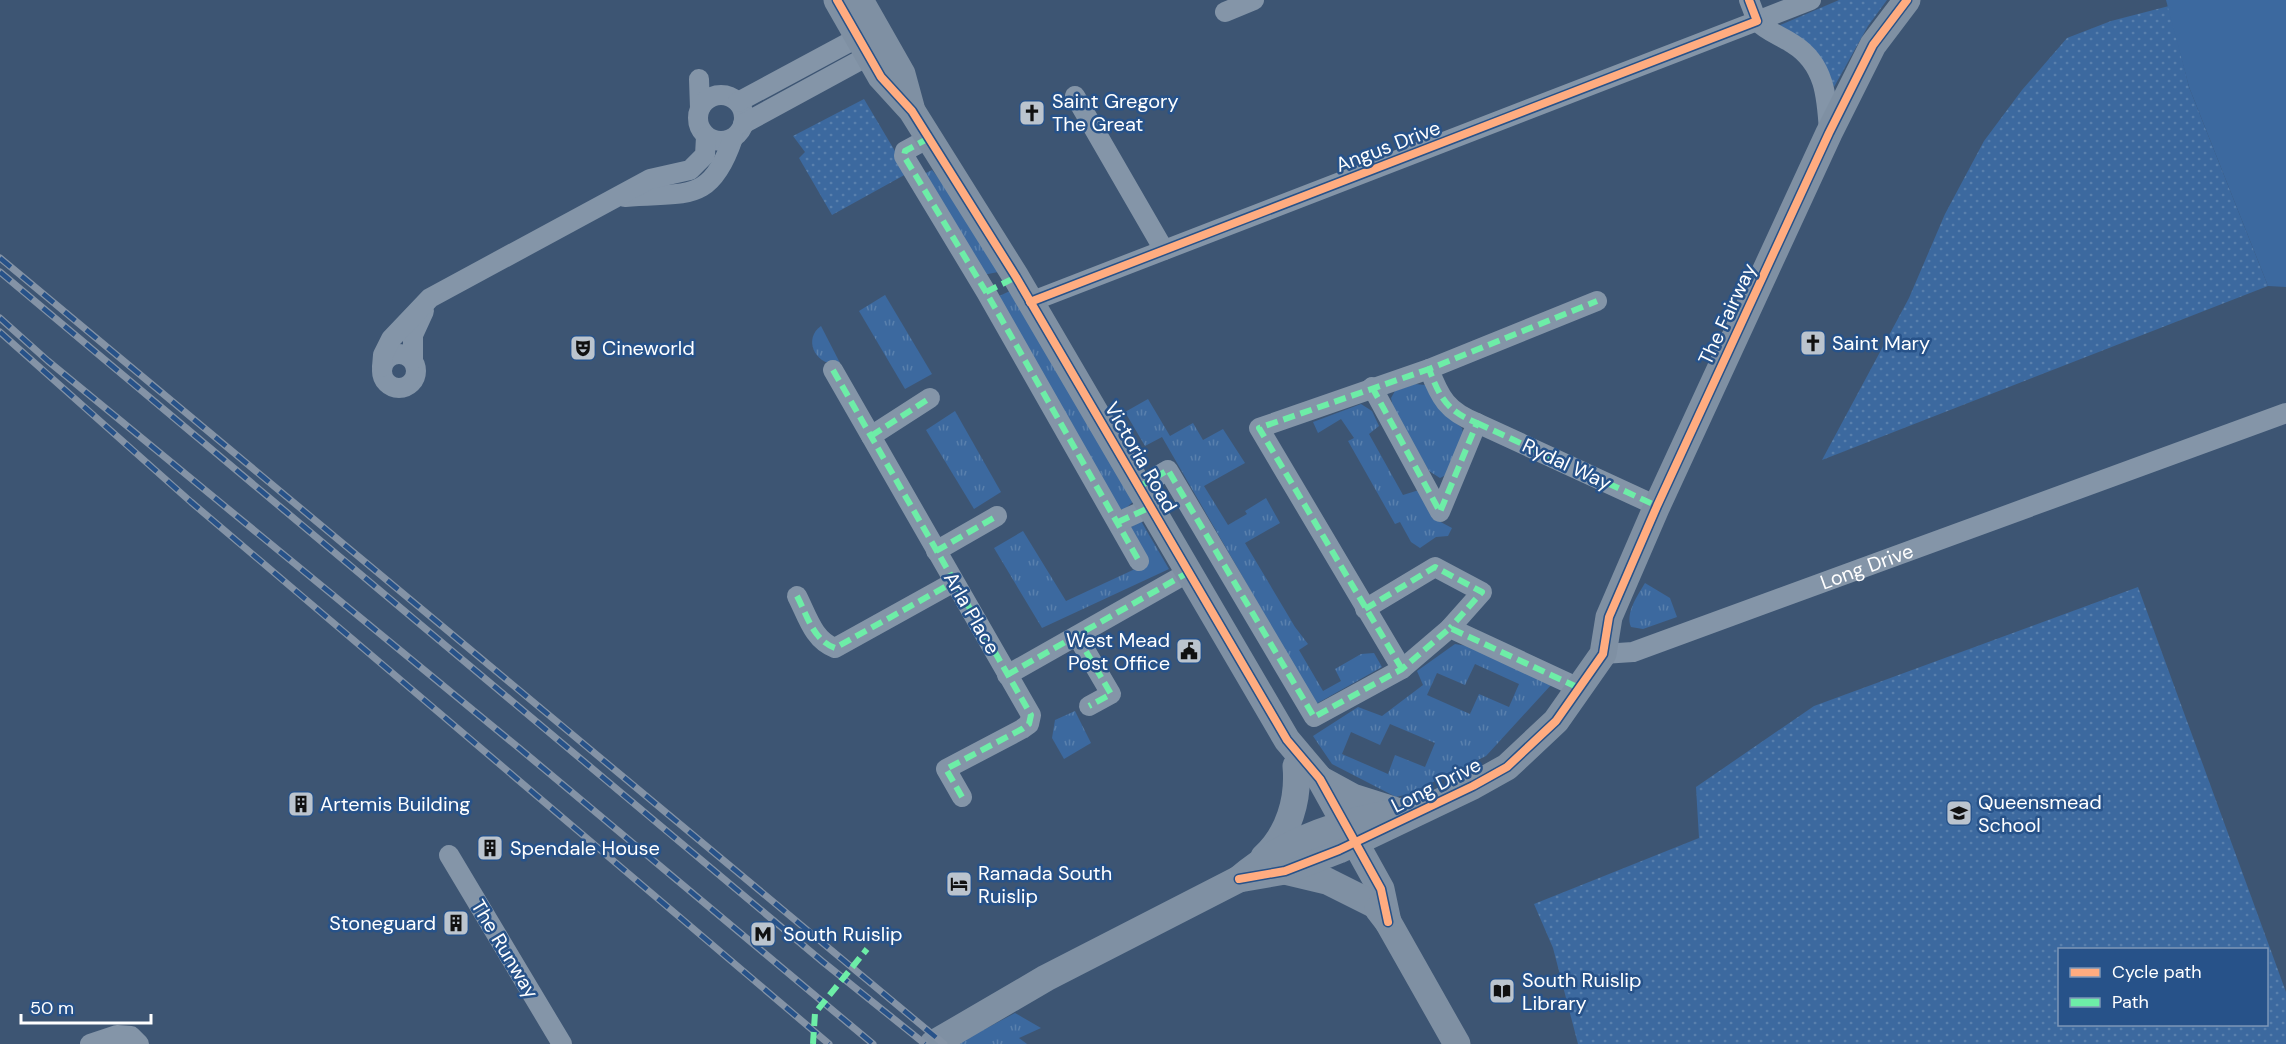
<svg xmlns="http://www.w3.org/2000/svg" width="2286" height="1044" viewBox="0 0 2286 1044" font-family="'DM Sans',sans-serif">
	<style>
		.grass { fill: url(#grass-tufts); fill-rule: evenodd }
		.park { fill: url(#park-dots); fill-rule: evenodd }
		.garden { fill: #3c699f }
		.lines { fill: none; stroke-linecap: round; stroke-linejoin: round }
		.street { stroke: #8495a8; stroke-width: 20 }
		.secondary { stroke: #7f90a3; stroke-width: 27 }
		.rail-casing { stroke: #8493a6; stroke-width: 7 }
		.rail { stroke: #275289; stroke-width: 4.5; stroke-dasharray: 14; stroke-linecap: butt }
		.quiet { stroke: #6deda7; stroke-width: 6; stroke-dasharray: 12 6; stroke-linecap: butt }
		.cycleway-casing { stroke: #275289; stroke-width: 11 }
		.cycleway { stroke: #ffac80; stroke-width: 8 }
		.labels { text-anchor: middle; stroke-width: 5; stroke-linejoin: round; paint-order: stroke }
		.poi-label { font-size: 20px; fill: #fff; stroke: #275289; text-anchor: start }
		.street-label { font-size: 20px; fill: #fff; stroke: #275289 }
	</style>
	<defs>
		<pattern id="grass-tufts" width="24" height="20" patternUnits="userSpaceOnUse" patternTransform="scale(1.5)"><rect width="24" height="20" fill="#3c699f"/><path d="M3 7l-1-3M5 7V3M7 7l1-3M15 17l-1-3M17 17v-4M19 17l1-3" fill="none" stroke="#5980ad"/></pattern>
		<pattern id="park-dots" width="8" height="8" patternUnits="userSpaceOnUse" patternTransform="scale(1.5)"><rect width="8" height="8" fill="#3c699f"/><path d="M2 2h.1M6 6h.1" fill="none" stroke="#5980ad" stroke-width="1.8" stroke-linecap="round"/></pattern>
	</defs>
	<rect width="100%" height="100%" fill="#3d5573"/>
	<g class="grass">
		<polygon points="932,170 965,210 998,272 983,275 924,174"/>
		<polygon points="1012,290 1136,499 1125,509 1119,509 995,298"/>
		<polygon points="885,295 932,374 905,389 859,311"/>
		<path d="M821,326L840,363C816,368 802,339 821,326Z"/>
		<polygon points="1415,384 1425,385 1444,412 1462,428 1464,437 1448,474 1440,478 1429,471 1393,407 1391,398 1395,391"/>
		<polygon points="1148,399 1170,436 1193,423 1203,440 1223,429 1245,463 1204,486 1228,525 1247,514 1245,511 1266,498 1280,523 1245,543 1295,627 1308,644 1299,650 1323,691 1341,681 1335,669 1361,654 1374,653 1382,667 1316,704 1162,437 1145,446 1125,412"/>
		<polygon points="1361,404 1372,411 1379,426 1369,434 1403,495 1419,490 1435,519 1452,528 1448,536 1436,537 1420,548 1411,542 1400,522 1395,524 1348,441 1354,438 1341,419 1318,433 1313,422"/>
		<polygon points="955,411 1001,492 974,509 926,430"/>
		<polygon points="1141,521 1169,569 1042,628 994,548 1023,531 1066,601 1148,563 1128,529"/>
		<path d="M1645,583L1670,598L1677,617L1643,629L1631,627C1625,613 1638,595 1645,583Z"/>
		<path d="M1455,644L1473,647L1551,685L1486,756L1409,794L1396,797L1332,764L1313,736L1358,707L1382,716L1423,685L1417,671ZM1475,664L1519,684L1509,707L1479,694L1470,714L1427,695L1437,673L1465,685ZM1390,724L1435,743L1425,767L1395,755L1388,774L1342,754L1351,732L1380,745Z"/>
		<polygon points="1075,711 1091,743 1064,759 1052,738 1055,720"/>
		<polygon points="1015,1013 1041,1028 1019,1038 1027,1044 957,1044"/>
	</g>
	<g class="park">
		<path d="M1839,0H1887L1868,26L1834,87C1822,53 1806,45 1778,26Z"/>
		<polygon points="2169,6 2189,87 2268,286 1822,460 1909,298 1945,214 1984,141 2022,90 2067,38 2111,21"/>
		<polygon points="864,99 908,173 832,215 799,158 805,152 793,136"/>
		<path d="M2138,587L2286,992V1044H1578L1553,948L1534,904L1699,838L1696,787L1814,706ZM2060,950H2266V1024H2060Z"/>
	</g>
	<polygon class="garden" points="2166,0 2286,0 2286,287 2268,286 2189,87"/>
	<g class="lines">
		<g class="street">
			<path d="M1811,0L1757,21C1766,31 1781,36 1793,44C1825,64 1827,97 1829,132"/>
			<polyline points="1225,12 1254,0"/>
			<polyline points="699,79 700,108"/>
			<circle cx="721" cy="118" r="23"/>
			<polyline points="1075,96 1164,250"/>
			<polyline points="738,102 870,31"/>
			<polyline points="743,124 879,50"/>
			<polyline points="929,138 905,151 904,156 986,292 1139,561"/>
			<path d="M625,197C685,191 710,206 733,138"/>
			<polyline points="1030,302 1757,21 1749,0"/>
			<circle cx="399" cy="371" r="17"/>
			<polyline points="413,360 413,335 424,311"/>
			<polyline points="382,367 383,355 391,339 430,298 650,179 690,170 705,155 706,137"/>
			<polyline points="833,370 1031,715 1029,724 1022,729 946,769 962,797"/>
			<path d="M1372,387L1440,512L1477,423C1447,411 1440,398 1429,369L1597,301"/>
			<polyline points="1477,423 1657,506"/>
			<polyline points="871,436 930,398"/>
			<polyline points="1139,487 1168,470 1314,717 1402,669 1450,628 1579,688"/>
			<polyline points="1118,522 1151,507"/>
			<polyline points="936,551 997,516"/>
			<path d="M797,596C807,615 813,640 835,648L954,582"/>
			<polyline points="1365,609 1435,567 1482,592 1450,628"/>
			<polyline points="1077,636 1111,694 1089,706"/>
			<path id="s1" d="M1603,654L1633,652L2286,413"/>
			<polyline points="1402,669 1259,428 1429,369"/>
			<polyline points="1007,675 1189,572"/>
			<polyline points="449,855 562,1044"/>
			<polyline points="90,1044 117,1035 131,1036 139,1044"/>
		</g>
		<g class="secondary">
			<polyline points="837,0 881,77 912,111 1016,277 1287,740 1320,779 1381,889 1388,922"/>
			<polyline points="860,0 902,74 911,107"/>
			<polyline points="1320,779 1353,797 1394,810"/>
			<path d="M1264,857C1289,834 1299,799 1296,766"/>
			<polyline points="1285,871 1327,881 1375,905"/>
			<polyline points="1239,879 1285,871 1339,850 1473,786 1507,767 1556,721 1603,654 1609,617 1657,506 1829,133 1873,45 1907,0"/>
			<polyline points="1378,909 1388,922 1457,1044"/>
			<path d="M933,1044L1046,978L1239,879C1284,840 1345,820 1403,811"/>
		</g>
		<defs>
			<g id="rail">
				<polyline points="0,258 944,1044"/>
				<polyline points="0,272 823,962 925,1044"/>
				<polyline points="0,318 48,361 519,748 873,1044"/>
				<polyline points="0,332 191,502 829,1044"/>
			</g>
		</defs>
		<use href="#rail" class="rail-casing"/>
		<use href="#rail" class="rail"/>
		<g class="quiet">
			<polyline points="929,138 905,151 904,156 986,292 1139,561"/>
			<polyline points="986,292 1016,277"/>
			<polyline points="833,370 1031,715 1029,724 1022,729 946,769 962,797"/>
			<path d="M1372,387L1440,512L1477,423C1447,411 1440,398 1429,369L1597,301"/>
			<polyline points="1477,423 1657,506"/>
			<polyline points="871,436 930,398"/>
			<polyline points="1139,487 1168,470 1314,717 1402,669 1450,628 1579,688"/>
			<polyline points="1118,522 1151,507"/>
			<polyline points="936,551 997,516"/>
			<path d="M797,596C807,615 813,640 835,648L954,582"/>
			<polyline points="1365,609 1435,567 1482,592 1450,628"/>
			<polyline points="1077,636 1111,694 1089,706"/>
			<polyline points="1402,669 1259,428 1429,369"/>
			<polyline points="1007,675 1189,572"/>
			<polyline points="813,1044 815,1013 867,949"/>
		</g>
		<defs>
			<g id="cycleway">
				<polyline points="837,0 881,77 912,111 1016,277 1287,740 1320,779 1381,889 1388,922"/>
				<polyline points="1030,302 1757,21 1749,0"/>
				<polyline points="1239,879 1285,871 1339,850 1473,786 1507,767 1556,721 1603,654 1609,617 1657,506 1829,133 1873,45 1907,0"/>
			</g>
		</defs>
		<use href="#cycleway" class="cycleway-casing"/>
		<use href="#cycleway" class="cycleway"/>
	</g>
	<defs>
		<symbol id="church-square" viewBox="-11 -11 22 22"><rect x="-9" y="-9" width="18" height="18" rx="4" fill="#bbc4ce" stroke="#275289"/><path d="M-1.2-6h2.4v3.5h3.3v2.4h-3.3V6h-2.4V-.1h-3.3v-2.4h3.3Z" fill="#111"/></symbol>
		<symbol id="theatre-square" viewBox="-11 -11 22 22"><rect x="-9" y="-9" width="18" height="18" rx="4" fill="#bbc4ce" stroke="#275289"/><path d="M-5-5.5Q0-4 5-5.5V0Q5 5 0 6Q-5 5-5 0ZM-3.3-2.5H-1v1.5H-3.3ZM1-2.5H3.3v1.5H1ZM-2.8 1Q0 5.5 2.8 1Z" fill="#111"/></symbol>
		<symbol id="civic-square" viewBox="-11 -11 22 22"><rect x="-9" y="-9" width="18" height="18" rx="4" fill="#bbc4ce" stroke="#275289"/><path d="M-.6-6.5H3V-4.5H.6V-3L4-1V1h2V6H-6V1h2V-1L-.6-3ZM-1.2 2.5V6h2.4V2.5Z" fill="#111"/></symbol>
		<symbol id="building-square" viewBox="-11 -11 22 22"><rect x="-9" y="-9" width="18" height="18" rx="4" fill="#bbc4ce" stroke="#275289"/><path d="M-4-6H4V6H1V3H-1V6H-4ZM-2.5-4.3h1.7v1.8h-1.7ZM.8-4.3h1.7v1.8H.8ZM-2.5-1h1.7V.8h-1.7ZM.8-1h1.7V.8H.8Z" fill="#111"/></symbol>
		<symbol id="school-square" viewBox="-11 -11 22 22"><rect x="-9" y="-9" width="18" height="18" rx="4" fill="#bbc4ce" stroke="#275289"/><path d="M0-5L7-2L0 1L-7-2ZM-4 1L0 2.5L4 1V4Q0 6-4 4Z" fill="#111"/></symbol>
		<symbol id="hotel-square" viewBox="-11 -11 22 22"><rect x="-9" y="-9" width="18" height="18" rx="4" fill="#bbc4ce" stroke="#275289"/><path d="M-6-4.5h1.5V1H6V5H4.5V3h-9V5H-6ZM-4 0a1.8 1.8 0 1 1 3.6 0ZM.5 0V-2.5h3Q6-2.5 6 0Z" fill="#111"/></symbol>
		<symbol id="metro-square" viewBox="-11 -11 22 22"><rect x="-9" y="-9" width="18" height="18" rx="4" fill="#bbc4ce" stroke="#275289"/><path d="M-5.5 5V-5H-3L0 0L3-5H5.5V5H3V-.5L0 4L-3-.5V5Z" fill="#111"/></symbol>
		<symbol id="library-square" viewBox="-11 -11 22 22"><rect x="-9" y="-9" width="18" height="18" rx="4" fill="#bbc4ce" stroke="#275289"/><path d="M-6-4Q-3-5.5-.7-3.5V5Q-3 3-6 4ZM6-4Q3-5.5 .7-3.5V5Q3 3 6 4Z" fill="#111"/></symbol>
	</defs>
	<g fill-rule="evenodd">
		<use href="#church-square" x="1017" y="98" width="30" height="30"/>
		<use href="#church-square" x="1798" y="328" width="30" height="30"/>
		<use href="#theatre-square" x="568" y="333" width="30" height="30"/>
		<use href="#civic-square" x="1174" y="636" width="30" height="30"/>
		<use href="#building-square" x="286" y="789" width="30" height="30"/>
		<use href="#school-square" x="1944" y="798" width="30" height="30"/>
		<use href="#building-square" x="475" y="833" width="30" height="30"/>
		<use href="#hotel-square" x="944" y="869" width="30" height="30"/>
		<use href="#building-square" x="441" y="908" width="30" height="30"/>
		<use href="#metro-square" x="748" y="919" width="30" height="30"/>
		<use href="#library-square" x="1487" y="976" width="30" height="30"/>
	</g>
	<g class="labels">
		<g class="poi-label">
			<text x="1052" y="108">Saint Gregory<tspan x="1052" dy="23">The Great</tspan></text>
			<text x="1832" y="350">Saint Mary</text>
			<text x="602" y="355">Cineworld</text>
			<text x="1170" y="647" text-anchor="end">West Mead<tspan x="1170" dy="23">Post Office</tspan></text>
			<text x="1978" y="809">Queensmead<tspan x="1978" dy="23">School</tspan></text>
			<text x="320" y="811">Artemis Building</text>
			<text x="510" y="855">Spendale House</text>
			<text x="978" y="880">Ramada South<tspan x="978" dy="23">Ruislip</tspan></text>
			<text x="436" y="930" text-anchor="end">Stoneguard</text>
			<text x="783" y="941">South Ruislip</text>
			<text x="1522" y="987">South Ruislip<tspan x="1522" dy="23">Library</tspan></text>
		</g>
		<g class="street-label">
			<text transform="translate(1388 146) rotate(-21)" y="7">Angus Drive</text>
			<text transform="translate(1727 314) rotate(-65)" y="7">The Fairway</text>
			<text transform="translate(1141 457) rotate(60)" y="7">Victoria Road</text>
			<text transform="translate(1567 464) rotate(25)" y="7">Rydal Way</text>
			<text dy="7" stroke="none"><textPath href="#s1" startOffset="279">Long Drive</textPath></text>
			<text transform="translate(972 613) rotate(60)" y="7">Arla Place</text>
			<text transform="translate(1436 785) rotate(-27)" y="7">Long Drive</text>
			<text transform="translate(505 949) rotate(59)" y="7">The Runway</text>
		</g>
	</g>
	<rect x="2058" y="948" width="210" height="78" fill="#275289" stroke="#7d97b8" stroke-width="1.5"/>
	<rect x="2070" y="968" width="30" height="9" fill="#ffac80" stroke="#7d97b8" stroke-width="1.5"/>
	<text x="2112" y="978" font-size="18" fill="#ffffff">Cycle path</text>
	<rect x="2070" y="998" width="30" height="9" fill="#6deda7" stroke="#7d97b8" stroke-width="1.5"/>
	<text x="2112" y="1008" font-size="18" fill="#ffffff">Path</text>
	<path d="M21 1014v9h130v-9" fill="none" stroke="#ffffff" stroke-width="3"/>
	<text x="30" y="1014" font-size="18" fill="#ffffff" stroke="#275289" stroke-width="4.5" paint-order="stroke">50 m</text>
</svg>
